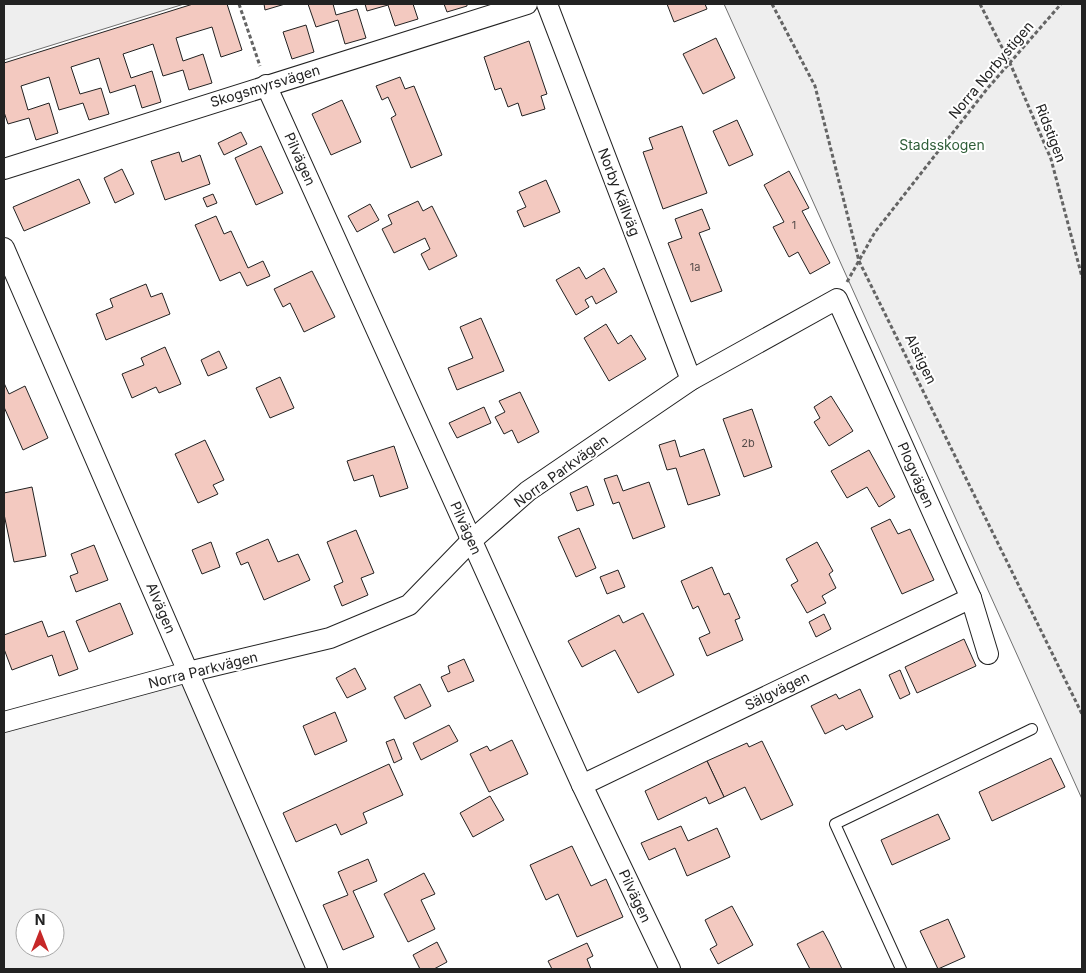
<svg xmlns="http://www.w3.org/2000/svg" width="1086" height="973" viewBox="0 0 1086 973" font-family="Inter,sans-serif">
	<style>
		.green { fill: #eee; stroke: #6f6f6f; fill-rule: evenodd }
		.building { fill: #f3c9c0; stroke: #222 }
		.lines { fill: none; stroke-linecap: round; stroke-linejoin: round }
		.lane-casing { stroke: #222; stroke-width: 12 }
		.street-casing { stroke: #222; stroke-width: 22 }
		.path { stroke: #646464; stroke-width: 3; stroke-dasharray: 4 2.5; stroke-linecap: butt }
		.lane { stroke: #fff; stroke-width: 10 }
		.street { stroke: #fff; stroke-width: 20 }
		.labels { text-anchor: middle; stroke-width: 4; stroke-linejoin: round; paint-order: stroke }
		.number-label { font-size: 11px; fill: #564c4a }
		.street-label { font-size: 14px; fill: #222; stroke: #fff }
		.park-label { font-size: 14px; fill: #2f5e38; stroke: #fff }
	</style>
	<rect width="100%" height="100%" fill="#fff"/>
	<g class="green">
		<polygon points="4,4 184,4 4,60"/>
		<polygon points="724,4 1082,4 1082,799"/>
		<path d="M188,672L317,969H4V722ZM25,918H55V948H25Z"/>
	</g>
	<g class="building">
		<polygon points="193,4 227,4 242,50 221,57 212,27 176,38 183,61 203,54 212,83 189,90 183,70 163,76 153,44 123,54 131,78 152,71 161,102 142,108 135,85 110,93 99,58 71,67 80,94 101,88 109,114 89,120 83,103 59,110 49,77 21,86 28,110 49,103 58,133 36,140 29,118 8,124 4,112 4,63"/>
		<polygon points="264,4 285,4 265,10"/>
		<polygon points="308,4 333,4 336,15 357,9 366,38 345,44 338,20 316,27"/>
		<polygon points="365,4 413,4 418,19 395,26 388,5 367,11"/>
		<polygon points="444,4 467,4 467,6 447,12"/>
		<polygon points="667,4 705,4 707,9 674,22"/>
		<polygon points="306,25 314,52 292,59 283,32"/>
		<polygon points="716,38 735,78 703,94 683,54"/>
		<polygon points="529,41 547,94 541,96 545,109 522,116 518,103 508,107 501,88 495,90 484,57"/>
		<polygon points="400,77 405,89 414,86 442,155 411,168 391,118 396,115 388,97 382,100 376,86"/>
		<polygon points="342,100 361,142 331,155 312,114"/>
		<polygon points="737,120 753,155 729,166 713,131"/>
		<polygon points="682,126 707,193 663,209 643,152 653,149 649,138"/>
		<polygon points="241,132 247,144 224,155 218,143"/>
		<polygon points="261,146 283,193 256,205 235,158"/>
		<polygon points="179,152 182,162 200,155 210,184 165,200 151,161"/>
		<polygon points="122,169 134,194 115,203 104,178"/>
		<polygon points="789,171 809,208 802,211 830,263 810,274 798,252 789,257 773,227 784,222 764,185"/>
		<polygon points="79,179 90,203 24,231 13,207"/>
		<polygon points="546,180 560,212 524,227 517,211 526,207 519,192"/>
		<polygon points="213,194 217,203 207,207 203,198"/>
		<polygon points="418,201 423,211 432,206 457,256 429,270 421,254 430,249 425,238 394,253 382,229 392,224 388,215"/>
		<polygon points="370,204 379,220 357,232 348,216"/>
		<polygon points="702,209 710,229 699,233 722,291 691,302 668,243 682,238 675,219"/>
		<polygon points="216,216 224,234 231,231 248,268 263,261 270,276 247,286 240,272 220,281 195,225"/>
		<polygon points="579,267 586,279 604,268 617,292 596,304 592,296 585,300 589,307 576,315 556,280"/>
		<polygon points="312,271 335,317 304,332 290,303 283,307 274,289"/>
		<polygon points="146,284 151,297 162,293 170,314 106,340 96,314 113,307 110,299"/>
		<polygon points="481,318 504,371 457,390 448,368 473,358 460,327"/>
		<polygon points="606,324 618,344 631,335 646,359 609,381 584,338"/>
		<polygon points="165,347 181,384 159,393 156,387 132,398 122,374 144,365 141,358"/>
		<polygon points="219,351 227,368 208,376 201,360"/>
		<polygon points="280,377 294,408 270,418 256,388"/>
		<polygon points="4,383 9,394 25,386 48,438 23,450 4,407"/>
		<polygon points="520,392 539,432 518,443 512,430 504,434 495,417 505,412 499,401"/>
		<polygon points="831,396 853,431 829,446 814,422 820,418 814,407"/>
		<polygon points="484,407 491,423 457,438 449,423"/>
		<polygon points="752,409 772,467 744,477 723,419"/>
		<polygon points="205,440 224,480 213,485 218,494 198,503 175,454"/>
		<polygon points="675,440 680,457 704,449 720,495 688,505 676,468 667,470 659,445"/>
		<polygon points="394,446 408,488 380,497 373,475 354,481 347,461"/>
		<polygon points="869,450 895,497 879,507 867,487 847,498 831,471"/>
		<polygon points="617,475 623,491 649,482 665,527 633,539 619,502 613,504 604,479"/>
		<polygon points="587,486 594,505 577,511 570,493"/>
		<polygon points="32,487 46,556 14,562 4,514 4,493"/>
		<polygon points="890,519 898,534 910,529 934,580 902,594 871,528"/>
		<polygon points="579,528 596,568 576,577 558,537"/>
		<polygon points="356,530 374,573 361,578 368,595 342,606 334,586 343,582 327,542"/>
		<polygon points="268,539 278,562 298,554 310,580 264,600 248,562 241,565 236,553"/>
		<polygon points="211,542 220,567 202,574 192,550"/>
		<polygon points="817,542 833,571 829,574 836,588 822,596 826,603 807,613 791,585 798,581 786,559"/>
		<polygon points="94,545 108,580 76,592 70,576 78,573 71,554"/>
		<polygon points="712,567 724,595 729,593 740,618 735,620 743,640 707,656 699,638 710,633 698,606 693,609 681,581"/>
		<polygon points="618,570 625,587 607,594 600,577"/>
		<polygon points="120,603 133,634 89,652 76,621"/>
		<polygon points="643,613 674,675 638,693 615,650 582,667 568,641 619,615 623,623"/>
		<polygon points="824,614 831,629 816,637 809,622"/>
		<polygon points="42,621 48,637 64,631 78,669 59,676 52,655 12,670 4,649 4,635"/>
		<polygon points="964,639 976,666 917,693 905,667"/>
		<polygon points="464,659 474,681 448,692 441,677 450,673 448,666"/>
		<polygon points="355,668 366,689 347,698 336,678"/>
		<polygon points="900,670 910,694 900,699 889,675"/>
		<polygon points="420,684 431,706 405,719 394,697"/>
		<polygon points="860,689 873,717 846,730 843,725 825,734 811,706 836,694 839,699"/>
		<polygon points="335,712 347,741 315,755 303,726"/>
		<polygon points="449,725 458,741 421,760 413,743"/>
		<polygon points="394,739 402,759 394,763 386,742"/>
		<polygon points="512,740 528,774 489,792 470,754 487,746 490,751"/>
		<polygon points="762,741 793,805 761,820 745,787 724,797 707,761 747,743 749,747"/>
		<polygon points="1051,758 1065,787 992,821 979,792"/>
		<polygon points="707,761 724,797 709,804 706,797 658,820 645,791"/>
		<polygon points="389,764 403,795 363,813 367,823 341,835 336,824 296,842 283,813"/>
		<polygon points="490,796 504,820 473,837 460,813"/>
		<polygon points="938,814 950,839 892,865 881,840"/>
		<polygon points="681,826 688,841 717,828 730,857 687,876 675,848 649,860 641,843"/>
		<polygon points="572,846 591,886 606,879 623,917 577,937 558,894 546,900 530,865"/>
		<polygon points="368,859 377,881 353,891 374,937 343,950 323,905 348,895 338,872"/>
		<polygon points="424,873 435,894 421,900 435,929 408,942 384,894"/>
		<polygon points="732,906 753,945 718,964 710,949 717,945 705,920"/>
		<polygon points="948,919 965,957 938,969 920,931"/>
		<polygon points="823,931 829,942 842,969 810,969 797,944"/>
		<polygon points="437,942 447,962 434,969 420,969 413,955"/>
		<polygon points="587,943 593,956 587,959 591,969 552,969 548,961"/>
	</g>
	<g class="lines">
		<defs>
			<polyline id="lane" points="901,969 835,824 1032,729"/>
			<g id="street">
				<polyline points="547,4 691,380"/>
				<polyline points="266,85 582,785 670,969"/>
				<polyline points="4,169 527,4"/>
				<polyline points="4,248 317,969"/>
				<polyline points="4,722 188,672 330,638 409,605 471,541 528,491 691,380 837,299 971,598 988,654"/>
				<polyline points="582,785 971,598"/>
			</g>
		</defs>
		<use href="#lane" class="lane-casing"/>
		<use href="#street" class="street-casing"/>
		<g class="path">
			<polyline points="239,4 260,66"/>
			<polyline points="772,4 815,86 859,261 1082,714"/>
			<polyline points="980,4 1010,63 1051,159 1082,277"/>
			<polyline points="847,282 875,232 987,89 1061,4"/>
		</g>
		<use href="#lane" class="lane"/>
		<use href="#street" class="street"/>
	</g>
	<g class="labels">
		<g class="number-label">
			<text x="794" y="229">1</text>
			<text x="695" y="271">1a</text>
			<text x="748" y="447">2b</text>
		</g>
		<g class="street-label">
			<text transform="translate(991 70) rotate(-50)" y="5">Norra Norbystigen</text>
			<text transform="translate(265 86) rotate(-17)" y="5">Skogsmyrsvägen</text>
			<text transform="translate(1051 133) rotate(69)" y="5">Ridstigen</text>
			<text transform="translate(300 159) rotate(66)" y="5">Pilvägen</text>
			<text transform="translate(619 192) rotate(69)" y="5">Norby Källväg</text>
			<text transform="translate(921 359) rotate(64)" y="5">Alstigen</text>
			<text transform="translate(561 471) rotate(-36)" y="5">Norra Parkvägen</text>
			<text transform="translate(916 475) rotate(66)" y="5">Plogvägen</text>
			<text transform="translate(466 528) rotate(66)" y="5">Pilvägen</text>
			<text transform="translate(161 608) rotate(67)" y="5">Alvägen</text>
			<text transform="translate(203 670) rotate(-14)" y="5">Norra Parkvägen</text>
			<text transform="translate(777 691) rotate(-26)" y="5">Sälgvägen</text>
			<text transform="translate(635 896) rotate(65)" y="5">Pilvägen</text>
		</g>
		<g class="park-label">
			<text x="942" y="150">Stadsskogen</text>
		</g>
	</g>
	<rect width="1086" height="973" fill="none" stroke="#222222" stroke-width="10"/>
	<g transform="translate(40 933)"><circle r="24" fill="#ffffff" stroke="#a7a7a7"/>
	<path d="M0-4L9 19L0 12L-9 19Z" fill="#c62828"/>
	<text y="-8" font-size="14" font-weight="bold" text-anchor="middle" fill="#222222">N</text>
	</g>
</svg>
